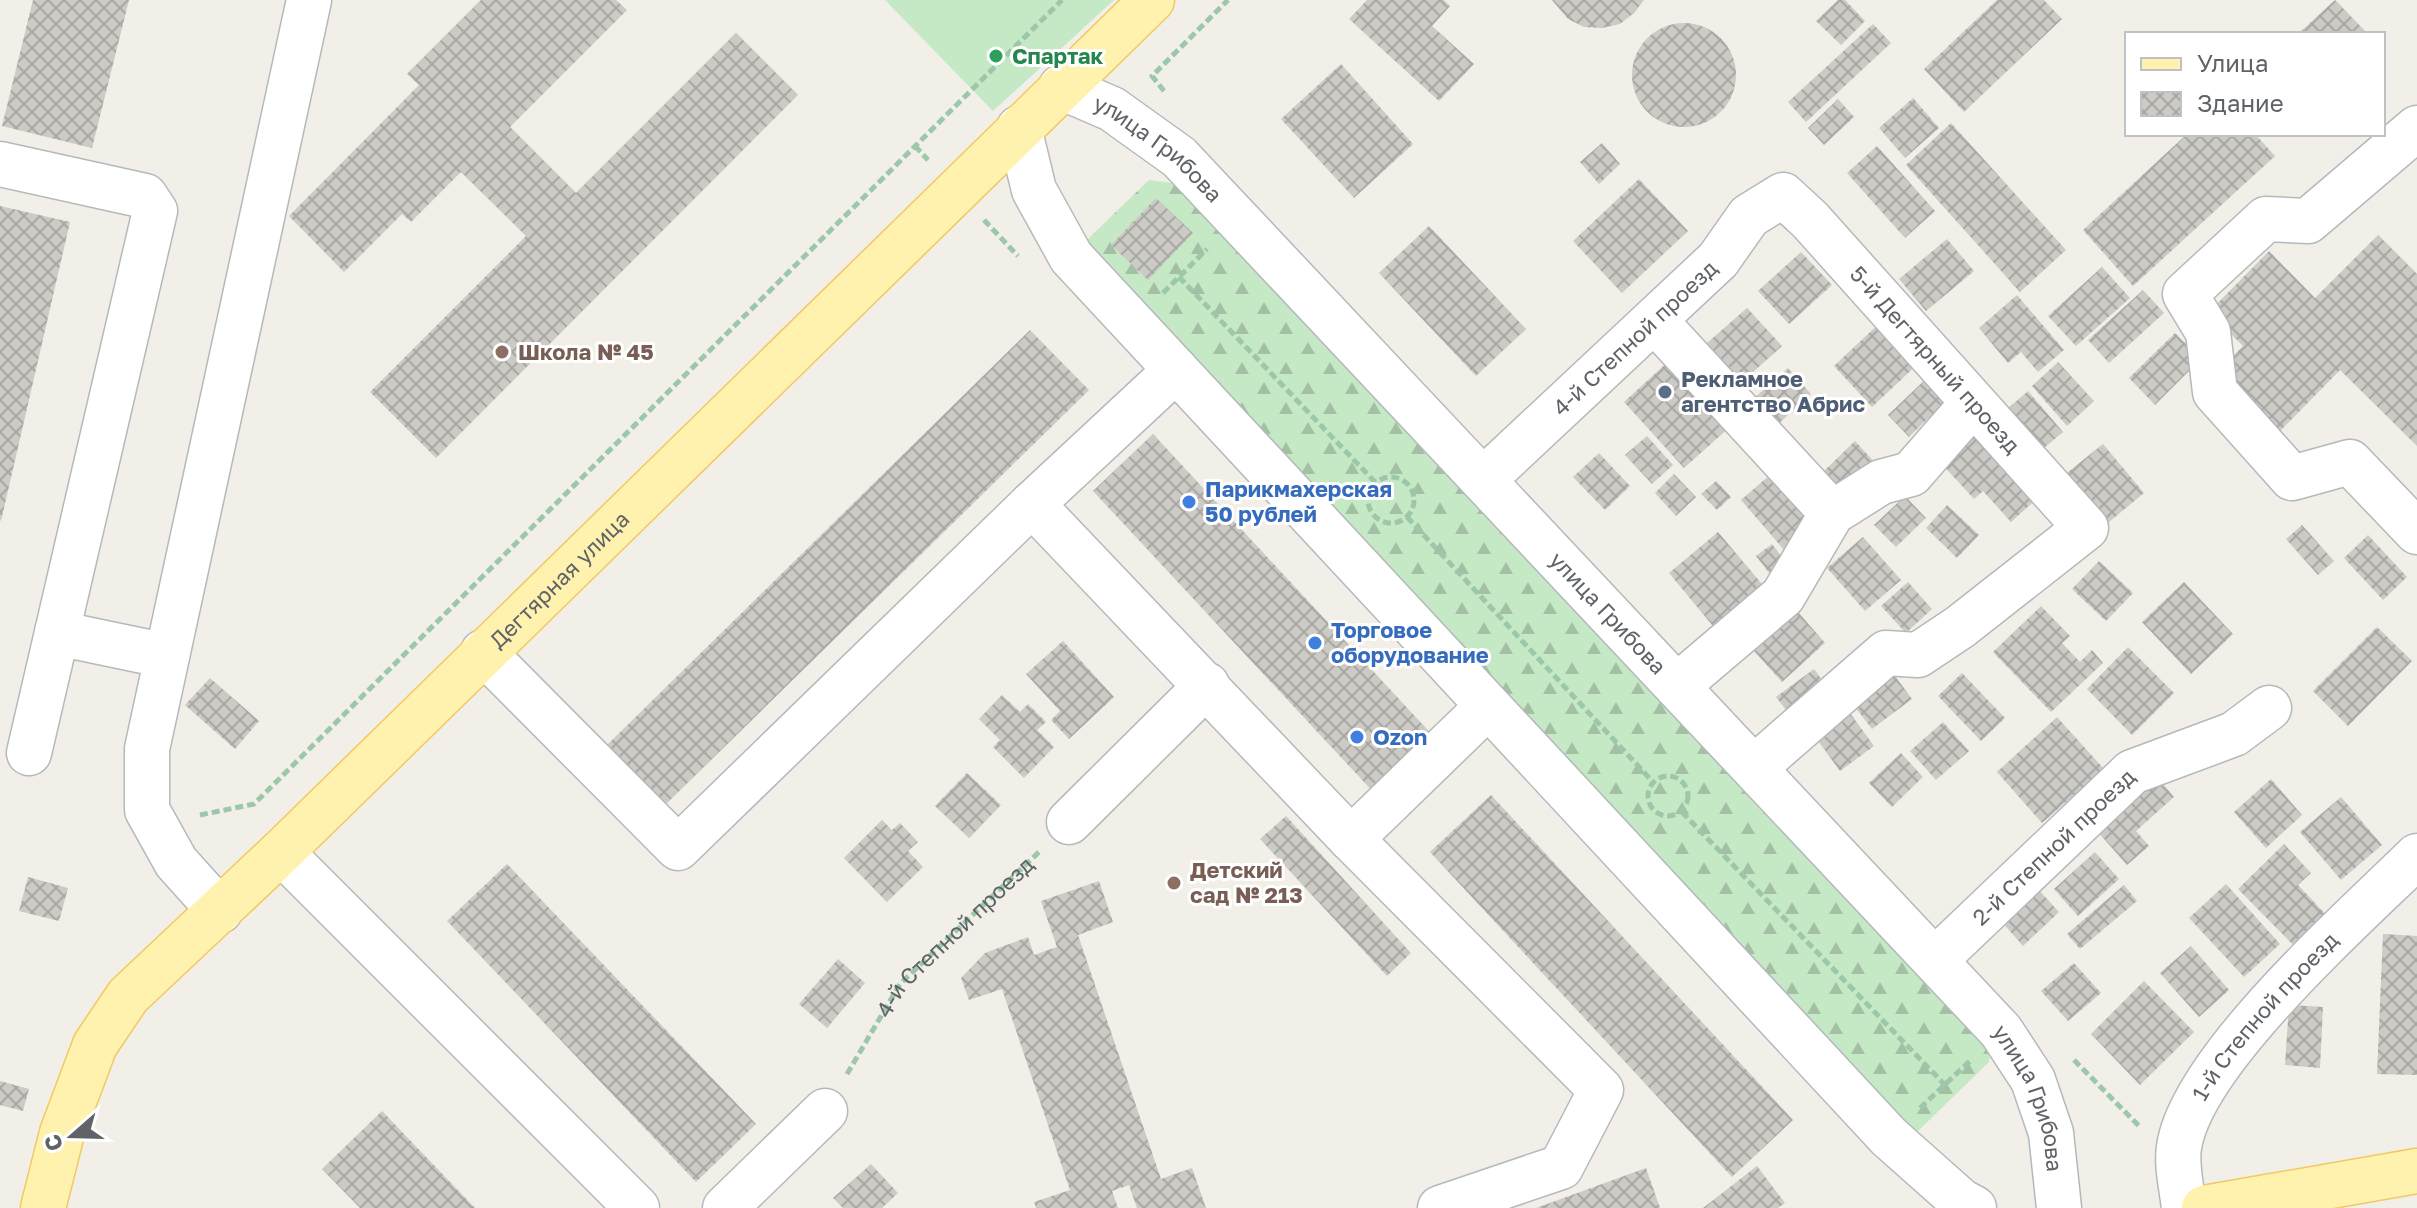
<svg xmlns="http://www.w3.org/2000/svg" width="2417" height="1208" viewBox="0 0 2417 1208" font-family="'Golos Text',sans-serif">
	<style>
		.grass { fill: #c5e8c5 }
		.forest { fill: url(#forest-firs) }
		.building { fill: url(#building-cross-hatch) }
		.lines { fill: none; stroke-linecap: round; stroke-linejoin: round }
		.minor-casing { stroke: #b5b8bc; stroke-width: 47 }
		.major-casing { stroke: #f2c960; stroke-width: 47 }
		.path { stroke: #9cc7a9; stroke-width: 5; stroke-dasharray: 8 4; stroke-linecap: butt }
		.minor { stroke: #fff; stroke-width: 44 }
		.major { stroke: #fff2af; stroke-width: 44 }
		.leisure-dot { fill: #2e9e5b; stroke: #fff; stroke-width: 3 }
		.education-dot { fill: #8d6e63; stroke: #fff; stroke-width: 3 }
		.service-dot { fill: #5c6f8a; stroke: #fff; stroke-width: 3 }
		.shop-dot { fill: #3f7fe0; stroke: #fff; stroke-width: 3 }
		.labels { text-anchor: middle; stroke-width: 6; stroke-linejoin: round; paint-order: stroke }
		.leisure-label { font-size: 22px; font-weight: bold; fill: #27864d; stroke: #fff; text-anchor: start }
		.street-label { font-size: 22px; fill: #5f6368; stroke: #fff }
		.education-label { font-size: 22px; font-weight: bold; fill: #785e54; stroke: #fff; text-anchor: start }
		.service-label { font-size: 22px; font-weight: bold; fill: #4e5e75; stroke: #fff; text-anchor: start }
		.shop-label { font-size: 22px; font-weight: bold; fill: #366cbe; stroke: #fff; text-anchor: start }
	</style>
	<defs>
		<pattern id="forest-firs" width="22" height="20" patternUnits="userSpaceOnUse" patternTransform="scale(2)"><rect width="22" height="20" fill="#c5e8c5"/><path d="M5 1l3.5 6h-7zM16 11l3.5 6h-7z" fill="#a3c0a4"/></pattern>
		<pattern id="building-cross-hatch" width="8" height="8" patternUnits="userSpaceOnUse" patternTransform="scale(2)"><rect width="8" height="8" fill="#cccac5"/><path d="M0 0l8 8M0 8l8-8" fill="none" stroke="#a9a8a4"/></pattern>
	</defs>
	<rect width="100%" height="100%" fill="#f1efe8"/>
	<polygon class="grass" points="885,0 1114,0 993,111"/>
	<polygon class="forest" points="1149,180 1173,183 1990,1050 1989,1062 1918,1131 1904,1129 1089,260 1088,239"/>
	<g class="building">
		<polygon points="33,0 129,0 92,148 2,126"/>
		<polygon points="481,0 616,0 627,10 510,127 576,193 736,33 798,95 436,458 370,392 526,236 461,172 411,222 402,214 344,272 289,216 419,85 407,74"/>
		<polygon points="1367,0 1444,0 1450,6 1432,26 1474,64 1439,101 1349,19"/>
		<polygon points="1552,0 1644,0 1634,13 1620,24 1602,28 1584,27 1568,19"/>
		<polygon points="1838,0 1845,0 1865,21 1841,45 1816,21"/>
		<polygon points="1997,0 2044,0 2062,19 1964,112 1924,69"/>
		<polygon points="2335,0 2368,34 2298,34"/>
		<circle cx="1684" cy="75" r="52"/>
		<polygon points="1873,24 1891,43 1806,122 1788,102"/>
		<polygon points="1341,64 1413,144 1354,198 1281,119"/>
		<polygon points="1913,98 1939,128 1905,158 1879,128"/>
		<polygon points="1838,99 1854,117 1824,145 1808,128"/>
		<polygon points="1951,123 2066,250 2020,292 1906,165"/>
		<polygon points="2187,134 2255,134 2275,156 2133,286 2083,230"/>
		<polygon points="1602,143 1620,164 1599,184 1580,162"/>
		<polygon points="1877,146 1935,211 1905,238 1847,173"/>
		<polygon points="1639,179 1688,231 1622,293 1573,241"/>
		<polygon points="1156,198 1193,233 1148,280 1111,245"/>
		<polygon points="0,206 70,222 1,521 0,520"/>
		<polygon points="1429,226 1526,329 1476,376 1379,273"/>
		<polygon points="2378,235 2417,274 2417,446 2340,370 2280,431 2219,370 2243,346 2209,312 2269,251 2315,298"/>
		<polygon points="1947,239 1974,271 1926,311 1899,279"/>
		<polygon points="1801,252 1832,285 1789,324 1758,291"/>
		<polygon points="2102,267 2130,298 2076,346 2048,316"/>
		<polygon points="2143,290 2164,313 2109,363 2088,340"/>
		<polygon points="2017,295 2064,350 2038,372 2021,352 2008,363 1979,328"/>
		<polygon points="1747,308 1782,346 1742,382 1707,343"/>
		<polygon points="1884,319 1922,360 1872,407 1834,366"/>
		<polygon points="1030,330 1089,390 663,807 605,747"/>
		<polygon points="2175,333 2201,359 2155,405 2129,378"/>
		<polygon points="1671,359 1731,426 1684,468 1624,402"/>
		<polygon points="2058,362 2094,401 2067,426 2032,386"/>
		<polygon points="1788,368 1811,394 1776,426 1752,400"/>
		<polygon points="1930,375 1950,397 1909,437 1888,415"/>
		<polygon points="2028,391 2063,432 2032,458 1997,418"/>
		<polygon points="1979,426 2042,494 2011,522 1983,491 1974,499 1940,462"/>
		<polygon points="1153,434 1437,740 1377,796 1093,491"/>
		<polygon points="1647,436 1673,465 1652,484 1625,455"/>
		<polygon points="1855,441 1878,466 1846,497 1823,472"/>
		<polygon points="2103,444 2144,493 2103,527 2062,477"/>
		<polygon points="1599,453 1630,486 1605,510 1573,477"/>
		<polygon points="1674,474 1696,497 1676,516 1655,493"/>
		<polygon points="1771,474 1814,524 1784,550 1741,500"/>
		<polygon points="1716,481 1731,497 1717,510 1701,494"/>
		<polygon points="1905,496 1926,518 1896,547 1874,525"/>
		<polygon points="1947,505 1979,535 1957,558 1926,528"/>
		<polygon points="2302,525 2334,561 2318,575 2286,539"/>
		<polygon points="1718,532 1762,584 1713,626 1669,573"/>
		<polygon points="2368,535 2407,577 2383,600 2344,558"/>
		<polygon points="1863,537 1901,580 1865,611 1827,568"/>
		<polygon points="1772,544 1793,571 1777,583 1756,556"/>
		<polygon points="2099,561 2133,593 2106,621 2072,589"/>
		<polygon points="1908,582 1932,609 1906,633 1881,606"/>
		<polygon points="2184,582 2233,634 2191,674 2142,622"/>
		<polygon points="2041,606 2070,636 2062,643 2080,662 2092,650 2103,663 2051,712 1993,652"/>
		<polygon points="1798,612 1825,643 1782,682 1754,651"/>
		<polygon points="2377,627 2412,661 2348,726 2313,691"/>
		<polygon points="1063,641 1114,697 1069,739 1051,720 1060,711 1026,674"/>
		<polygon points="2128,647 2174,693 2132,735 2087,689"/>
		<polygon points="1814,669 1830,691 1793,719 1776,697"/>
		<polygon points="1892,672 1912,699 1872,729 1852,703"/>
		<polygon points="1962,673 2005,718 1981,741 1938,696"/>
		<polygon points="210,678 259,721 235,749 185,705"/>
		<polygon points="1002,695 1020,712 1028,704 1046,722 1037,730 1054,747 1024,778 993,747 1000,740 979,719"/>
		<polygon points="1847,709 1874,746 1840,771 1813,734"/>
		<polygon points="2057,717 2104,769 2042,823 1997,772"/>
		<polygon points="1943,722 1969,751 1936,780 1910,751"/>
		<polygon points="1901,753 1923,777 1892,807 1869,783"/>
		<polygon points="2151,770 2174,797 2136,831 2149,846 2127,865 2090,823"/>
		<polygon points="967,773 1001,805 969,838 935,806"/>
		<polygon points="2271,779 2302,815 2266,848 2234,812"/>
		<polygon points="1491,795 1793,1120 1732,1177 1430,852"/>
		<polygon points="2341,797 2382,845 2341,880 2300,832"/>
		<polygon points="1286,816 1411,953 1387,976 1260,839"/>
		<polygon points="882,820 892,830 900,823 918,842 908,851 923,867 887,902 844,858"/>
		<polygon points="2284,844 2311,873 2298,885 2331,920 2299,951 2238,889"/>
		<polygon points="2095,852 2119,879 2078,916 2054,889"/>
		<polygon points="507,864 756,1124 696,1182 447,921"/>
		<polygon points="28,877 68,888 59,921 19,911"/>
		<polygon points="1099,881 1113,922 1078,935 1161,1179 1192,1168 1206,1208 1137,1208 1129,1185 1112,1191 1118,1208 1036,1208 1034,1202 1070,1190 1002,989 969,1000 961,978 985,953 1028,937 1034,955 1057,947 1041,901"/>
		<polygon points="2226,884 2280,944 2244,977 2189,918"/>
		<polygon points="2124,885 2137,901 2080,949 2067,934"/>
		<polygon points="2037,888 2059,912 2023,946 2001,921"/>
		<polygon points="2383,934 2417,936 2417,1075 2377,1074"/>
		<polygon points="2191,946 2229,990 2199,1017 2160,973"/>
		<polygon points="838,959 865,983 827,1028 799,1004"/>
		<polygon points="2074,963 2101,993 2068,1021 2041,991"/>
		<polygon points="2144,981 2194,1032 2140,1085 2091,1034"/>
		<polygon points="2289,1005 2323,1007 2320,1068 2285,1065"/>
		<polygon points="0,1081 29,1089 23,1111 0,1105"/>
		<polygon points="382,1111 475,1208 360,1208 322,1169"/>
		<polygon points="871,1164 898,1193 882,1208 843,1208 833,1198"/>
		<polygon points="1757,1166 1785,1203 1778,1208 1703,1208"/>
		<polygon points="1646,1168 1660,1208 1536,1208"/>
	</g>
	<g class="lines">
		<defs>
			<g id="minor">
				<path id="s2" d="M1061,87L1112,109L1179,157L2001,1031L2033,1080L2051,1133L2059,1208"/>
				<polyline points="1019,128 1034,190 1071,257 1889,1137 1961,1201 1974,1208"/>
				<polyline points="2417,128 2308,221 2266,219 2185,294 2208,332 2215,392 2292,478 2350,462 2417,532"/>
				<polyline points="0,164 145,196 155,211 29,753"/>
				<polyline points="1655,321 1832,513"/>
				<polyline points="1176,370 1032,504 1351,839 1601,1090 1561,1167 1440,1208"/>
				<path id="s3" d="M1483,480L1718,260L1749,216L1783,195L1810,220L2086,528L1960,627L1918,655L1886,653L1755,767"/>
				<polyline points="57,633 167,656"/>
				<polyline points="483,652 678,848 1032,504"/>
				<polyline points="1677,686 1783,596 1832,513 1881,482 1911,474 1973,403"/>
				<polyline points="1069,822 1207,685"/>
				<polyline points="1351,839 1488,706"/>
				<polyline points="281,852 637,1208"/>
				<polyline points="220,911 176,862 147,810 147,749 309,0"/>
				<path id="s4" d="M1935,960L2132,772L2234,734L2269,708"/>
				<polyline points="725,1208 825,1111"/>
				<path id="s5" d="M2184,1208C2182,1189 2176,1166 2179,1147C2192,1061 2353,919 2417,856"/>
			</g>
			<g id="major">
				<path id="s6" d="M43,1208L62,1133L95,1045L128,996L281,852L1152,0"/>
				<polyline points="2204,1208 2417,1171"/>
			</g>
		</defs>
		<use href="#minor" class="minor-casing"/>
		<use href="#major" class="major-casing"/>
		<g class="path">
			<polyline points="1164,91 1152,76 1228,0"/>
			<polyline points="915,146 928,160"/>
			<polyline points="984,220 1018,256"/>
			<polyline points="1179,277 1376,483"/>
			<polyline points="1163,293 1207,249"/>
			<circle cx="1391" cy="500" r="23"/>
			<polyline points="1407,517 1653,782"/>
			<circle cx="1668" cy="796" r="20"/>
			<polyline points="1682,812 1945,1085"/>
			<polyline points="200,815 254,804 1062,0"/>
			<polyline points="2074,1060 2140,1127"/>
			<path id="s1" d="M847,1074L900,984L1040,851"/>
			<polyline points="1920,1108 1971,1060"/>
		</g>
		<use href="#minor" class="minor"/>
		<use href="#major" class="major"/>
	</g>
	<circle class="leisure-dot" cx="996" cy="56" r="8"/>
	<g class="education-dot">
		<circle cx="502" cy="352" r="8"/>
		<circle cx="1174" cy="883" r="8"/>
	</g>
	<circle class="service-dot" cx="1665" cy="392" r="8"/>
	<g class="shop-dot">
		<circle cx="1189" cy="502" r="8"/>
		<circle cx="1315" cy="643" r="8"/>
		<circle cx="1357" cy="737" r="8"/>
	</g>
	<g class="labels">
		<g class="leisure-label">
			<text x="1012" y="64">Спартак</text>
		</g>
		<g class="street-label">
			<text dy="8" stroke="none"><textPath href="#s2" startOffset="116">улица Грибова</textPath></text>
			<text dy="8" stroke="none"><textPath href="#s3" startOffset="208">4-й Степной проезд</textPath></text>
			<text dy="8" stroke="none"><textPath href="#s3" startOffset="640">5-й Дегтярный проезд</textPath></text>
			<text dy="8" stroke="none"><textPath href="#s6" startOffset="830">Дегтярная улица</textPath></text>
			<text dy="8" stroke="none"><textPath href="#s2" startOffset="764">улица Грибова</textPath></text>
			<text dy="8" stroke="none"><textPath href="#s4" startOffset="164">2-й Степной проезд</textPath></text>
			<text dy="8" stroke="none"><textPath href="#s1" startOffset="176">4-й Степной проезд</textPath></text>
			<text dy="8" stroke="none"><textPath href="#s5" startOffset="220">1-й Степной проезд</textPath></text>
			<text dy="8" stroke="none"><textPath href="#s2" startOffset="1412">улица Грибова</textPath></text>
		</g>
		<g class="education-label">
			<text x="518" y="360">Школа № 45</text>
			<text x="1190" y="878">Детский<tspan x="1190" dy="25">сад № 213</tspan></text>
		</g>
		<g class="service-label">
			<text x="1681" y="387">Рекламное<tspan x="1681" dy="25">агентство Абрис</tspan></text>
		</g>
		<g class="shop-label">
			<text x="1205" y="497">Парикмахерская<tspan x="1205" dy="25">50 рублей</tspan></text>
			<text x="1331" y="638">Торговое<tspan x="1331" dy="25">оборудование</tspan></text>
			<text x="1373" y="745">Ozon</text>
		</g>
	</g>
	<rect x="2125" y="32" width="260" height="104" fill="#ffffff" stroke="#bfc1c3" stroke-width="2"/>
	<rect x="2141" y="58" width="40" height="12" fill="#fff2af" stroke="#bfc1c3" stroke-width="2"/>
	<text x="2197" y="72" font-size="24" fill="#5f6368">Улица</text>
	<rect x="2141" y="92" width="40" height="24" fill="url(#building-cross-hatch)" stroke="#bfc1c3" stroke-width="2"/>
	<text x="2197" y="112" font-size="24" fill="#5f6368">Здание</text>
	<g transform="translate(72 1136) rotate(250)" stroke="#ffffff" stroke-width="6" paint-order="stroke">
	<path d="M0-6L14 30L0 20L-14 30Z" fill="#5f6368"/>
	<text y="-12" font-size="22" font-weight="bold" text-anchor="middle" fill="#5f6368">С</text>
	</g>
</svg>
